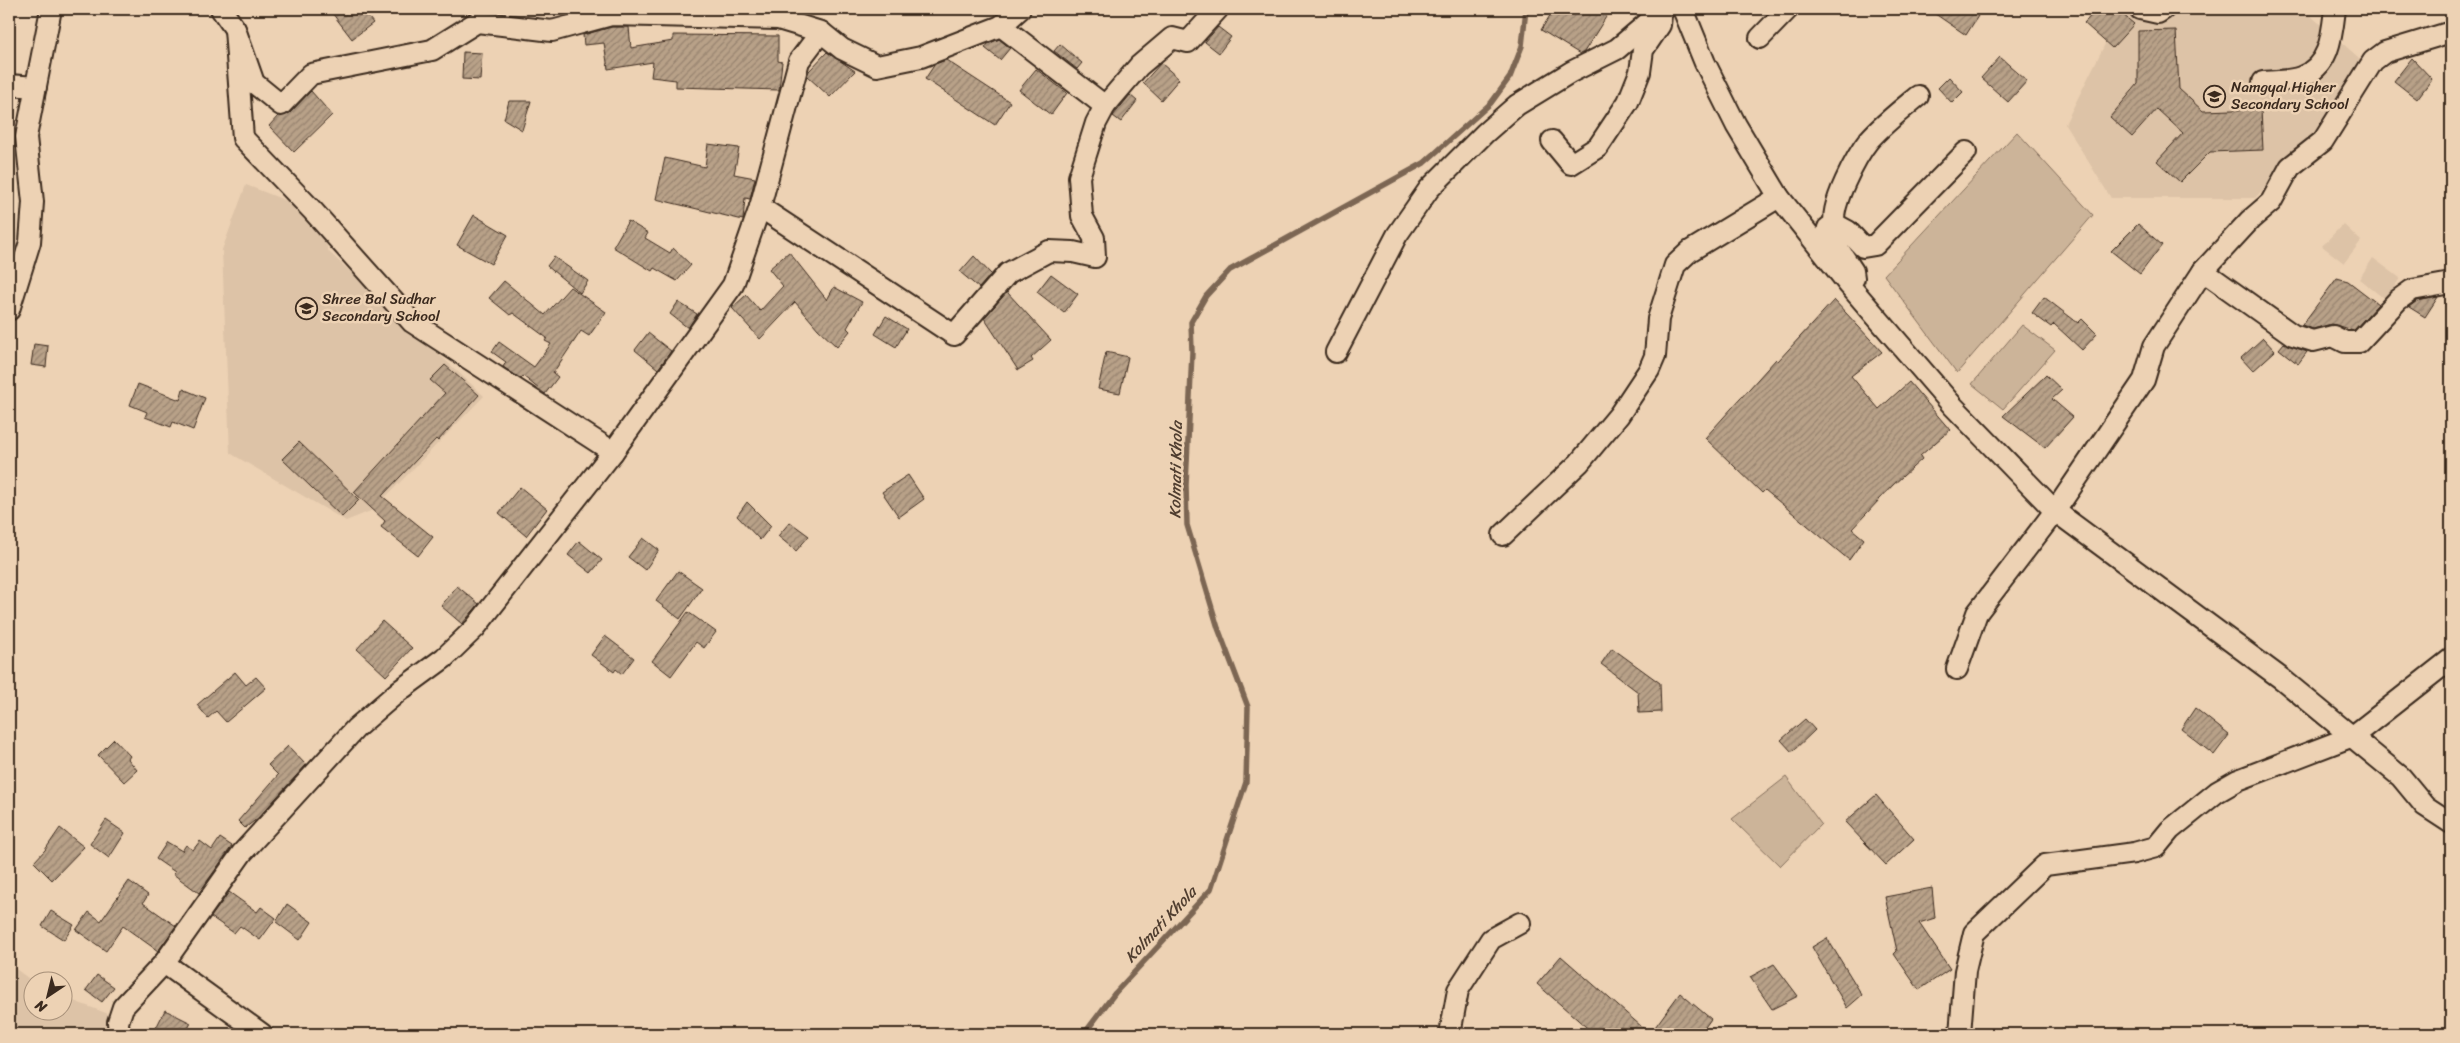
<svg xmlns="http://www.w3.org/2000/svg" width="2460" height="1043" viewBox="0 0 2460 1043" font-family="Sriracha,sans-serif">
	<style>
		.built { fill: #ddc3a7 }
		.park { fill: #ccb499; stroke: #846f5c }
		.lines { fill: none; stroke-linecap: round; stroke-linejoin: round }
		.stream { stroke: #7b6653; stroke-width: 5.5 }
		.building { fill: url(#building-hatch); stroke: #3b2a1e }
		.minor-casing { stroke: #3b2a1e; stroke-width: 24 }
		.minor { stroke: #edd2b4; stroke-width: 20 }
		.labels { text-anchor: middle; stroke-width: 5; stroke-linejoin: round; paint-order: stroke }
		.poi-label { font-size: 15px; fill: #3b2a1e; stroke: #edd2b4; text-anchor: start }
		.water-label { font-size: 16px; font-style: italic; fill: #503e30; stroke: #edd2b4 }
	</style>
	<defs>
		<pattern id="building-hatch" width="6" height="6" patternUnits="userSpaceOnUse" patternTransform="scale(1.25)"><rect width="6" height="6" fill="#b8a188"/><path d="M-1 1l2-2M0 6l6-6M5 7l2-2" fill="none" stroke="#97836f"/></pattern>
	</defs>
	<rect width="100%" height="100%" fill="#edd2b4"/>
	<filter id="ink" filterUnits="userSpaceOnUse"><feTurbulence type="fractalNoise" baseFrequency=".02" numOctaves="2"/><feDisplacementMap in="SourceGraphic" scale="10" xChannelSelector="R" yChannelSelector="G"/><feConvolveMatrix kernelMatrix="1 2 1 2 8 2 1 2 1" color-interpolation-filters="sRGB"/></filter>
	<g filter="url(#ink)">
		<g class="built">
			<polygon points="2128,9 2303,9 2373,70 2328,122 2255,198 2111,198 2065,124 2112,30"/>
			<polygon points="246,185 313,211 329,252 484,396 373,510 346,521 230,453 222,250"/>
			<polygon points="2343,224 2361,241 2344,263 2322,246"/>
			<polygon points="2373,258 2400,278 2386,300 2359,279"/>
			<polygon points="9,964 32,981 32,1010 62,1010 63,997 114,1016 115,1034 9,1034"/>
		</g>
		<g class="park">
			<polygon points="2017,132 2093,215 1957,373 1884,275"/>
			<polygon points="2022,325 2055,350 2003,409 1972,384"/>
			<polygon points="1786,777 1821,824 1780,866 1732,819"/>
		</g>
		<g class="lines">
			<polyline class="stream" points="1084,1034 1115,993 1211,889 1246,782 1248,707 1218,628 1187,525 1186,485 1192,352 1191,322 1206,296 1230,270 1424,163 1491,103 1510,77 1522,46 1526,9"/>
		</g>
		<g class="building">
			<polygon points="329,9 362,9 373,23 352,39"/>
			<polygon points="1554,9 1611,9 1584,52 1580,54 1541,30"/>
			<polygon points="1928,9 1967,9 1978,16 1966,35"/>
			<polygon points="2097,9 2116,9 2134,24 2112,48 2084,23"/>
			<polygon points="612,27 629,27 631,48 673,41 673,35 778,36 778,61 782,62 779,90 676,87 676,80 651,77 653,62 608,69 604,43 584,45 583,35"/>
			<polygon points="1218,27 1231,37 1219,53 1205,42"/>
			<polygon points="2176,30 2179,89 2203,111 2261,109 2263,150 2210,152 2180,182 2157,161 2183,133 2157,109 2132,137 2110,117 2138,84 2138,31"/>
			<polygon points="999,39 1010,48 1000,60 985,48 988,44"/>
			<polygon points="1060,44 1082,63 1077,69 1054,51"/>
			<polygon points="463,52 482,53 480,80 462,79"/>
			<polygon points="827,52 855,71 830,97 807,76 809,71"/>
			<polygon points="2000,57 2027,81 2008,102 1981,78"/>
			<polygon points="2412,58 2432,79 2417,99 2394,81"/>
			<polygon points="946,60 1010,102 995,125 925,79 935,64"/>
			<polygon points="1161,63 1179,79 1161,100 1143,83"/>
			<polygon points="1036,69 1067,93 1051,115 1019,90"/>
			<polygon points="1949,77 1963,92 1952,103 1938,88"/>
			<polygon points="311,91 332,115 294,152 269,126 278,116 290,113"/>
			<polygon points="1130,95 1137,101 1121,122 1113,116"/>
			<polygon points="509,101 531,101 522,130 504,119"/>
			<polygon points="708,144 739,148 734,174 755,178 750,199 745,198 743,220 656,199 665,158 705,167"/>
			<polygon points="474,215 508,235 491,264 457,245"/>
			<polygon points="628,221 648,233 645,238 670,253 673,248 691,265 677,281 654,268 652,271 613,247"/>
			<polygon points="2138,224 2162,245 2140,274 2111,251"/>
			<polygon points="789,252 827,300 834,287 862,302 847,328 850,331 837,347 818,329 795,302 760,339 732,308 746,295 760,311 783,286 769,269"/>
			<polygon points="974,256 991,274 979,288 960,272"/>
			<polygon points="554,257 588,281 580,293 547,266"/>
			<polygon points="1051,274 1078,294 1064,313 1037,292"/>
			<polygon points="2337,278 2348,281 2378,304 2354,330 2331,324 2313,329 2302,325"/>
			<polygon points="504,281 545,315 570,287 606,312 589,336 581,331 553,373 558,377 545,394 523,376 521,379 503,367 506,362 492,352 499,342 534,367 551,344 545,341 547,338 513,313 510,315 489,298"/>
			<polygon points="1007,292 1051,340 1031,358 1033,361 1018,370 984,318"/>
			<polygon points="2044,297 2078,323 2082,319 2097,334 2082,350 2054,324 2051,327 2032,313"/>
			<polygon points="2438,297 2425,317 2409,307 2417,301"/>
			<polygon points="1834,300 1882,352 1851,376 1879,409 1909,382 1950,430 1920,456 1922,459 1893,485 1852,529 1864,539 1849,560 1765,490 1762,493 1705,438 1776,359 1778,361"/>
			<polygon points="678,302 697,314 688,328 670,314"/>
			<polygon points="886,316 907,329 896,347 875,334"/>
			<polygon points="648,333 671,351 658,369 635,350"/>
			<polygon points="2263,338 2275,351 2253,371 2241,358"/>
			<polygon points="2284,343 2307,352 2298,364 2279,349"/>
			<polygon points="34,344 48,346 46,367 31,365"/>
			<polygon points="1106,352 1128,357 1120,393 1098,389"/>
			<polygon points="445,365 479,395 438,441 436,439 382,496 433,537 418,556 381,527 385,521 354,492 445,393 430,380"/>
			<polygon points="2046,375 2062,390 2052,399 2073,417 2045,448 2003,416"/>
			<polygon points="138,384 180,400 183,389 205,398 193,430 173,422 171,427 145,417 147,412 130,405"/>
			<polygon points="299,442 359,500 342,517 282,459"/>
			<polygon points="908,475 924,499 899,517 882,492"/>
			<polygon points="520,487 547,509 526,536 499,513"/>
			<polygon points="747,502 771,526 760,540 737,516"/>
			<polygon points="790,522 809,536 796,551 778,536"/>
			<polygon points="643,538 659,550 645,570 628,557"/>
			<polygon points="579,541 602,560 591,573 568,555"/>
			<polygon points="678,571 702,588 680,619 656,601"/>
			<polygon points="457,586 479,604 462,624 441,606"/>
			<polygon points="688,612 716,632 704,648 696,642 671,676 652,661"/>
			<polygon points="382,621 412,648 386,676 357,649"/>
			<polygon points="605,636 634,658 622,674 616,669 614,672 591,655"/>
			<polygon points="1612,648 1660,683 1661,712 1639,713 1638,692 1601,664"/>
			<polygon points="235,672 246,685 256,677 266,688 226,722 216,711 208,718 197,705"/>
			<polygon points="2195,708 2229,735 2214,755 2181,729"/>
			<polygon points="1805,719 1815,730 1792,752 1781,740"/>
			<polygon points="114,739 130,756 128,759 137,770 124,782 98,755"/>
			<polygon points="288,746 306,765 258,818 245,828 238,821 278,775 268,765"/>
			<polygon points="1876,795 1914,839 1886,865 1845,822"/>
			<polygon points="106,820 125,833 109,858 90,844"/>
			<polygon points="60,828 84,847 52,880 34,862 45,850"/>
			<polygon points="220,838 232,846 199,893 173,874 175,872 156,859 167,842 182,851 186,845 193,850 200,841 212,850"/>
			<polygon points="129,881 148,895 143,903 176,926 158,951 123,926 106,951 76,930 89,912 101,921"/>
			<polygon points="1932,888 1935,918 1919,923 1950,969 1919,990 1894,954 1897,951 1885,897"/>
			<polygon points="229,892 257,912 261,907 276,918 260,940 240,926 234,933 211,917"/>
			<polygon points="287,904 312,922 300,940 276,922"/>
			<polygon points="51,911 74,925 64,940 42,926"/>
			<polygon points="1827,938 1862,995 1847,1008 1812,947"/>
			<polygon points="1561,956 1650,1034 1680,993 1711,1019 1700,1034 1594,1034 1537,984"/>
			<polygon points="1774,964 1798,996 1772,1009 1750,977"/>
			<polygon points="97,975 114,987 102,1002 86,990"/>
			<polygon points="165,1010 191,1023 185,1034 168,1034 156,1028"/>
		</g>
		<g class="lines">
			<defs>
				<g id="minor">
					<polyline points="221,9 235,29"/>
					<polyline points="1683,9 1705,63 1736,125 1779,197 1849,285 1953,406 2055,511 2282,679 2401,777 2425,806 2451,823"/>
					<polyline points="2140,9 2158,13 2164,9"/>
					<polyline points="1001,26 1105,106 1139,66 1172,38 1188,42 1218,9"/>
					<polyline points="1760,38 1788,9"/>
					<path d="M2263,82C2275,81 2290,81 2301,77C2330,66 2332,35 2335,9"/>
					<polyline points="9,85 36,87"/>
					<polyline points="1552,141 1571,164 1598,147 1628,102 1640,72 1643,50 1660,25 1661,15"/>
					<polyline points="760,207 954,335 1008,273 1049,251 1073,252 1095,257 1094,238 1082,216 1079,177 1096,123 1105,106"/>
					<path d="M1835,224C1829,207 1857,155 1869,140C1883,124 1901,110 1918,96"/>
					<polyline points="2203,271 2293,335 2313,341 2333,336 2345,342 2359,342 2398,300 2412,290 2451,283"/>
					<polyline points="1854,278 1853,271 1827,232 1828,228 1835,224 1848,231 1863,247 1875,245 1966,152"/>
					<polyline points="9,310 30,242 33,202 26,137 51,9"/>
					<polyline points="1336,352 1397,235 1429,189 1485,133 1517,105 1571,72 1617,49 1664,9"/>
					<polyline points="613,452 412,322 313,211 243,138 235,29 254,83 281,105 311,74 432,50 477,22 552,31 611,15 778,19 821,32 842,49 877,66 921,57 1001,26 1020,9"/>
					<polyline points="1503,535 1579,463 1619,415 1649,370 1655,356 1658,319 1675,265 1690,251 1779,197"/>
					<polyline points="1957,669 1977,613 2055,511 2144,380 2154,346 2203,271 2250,220 2271,202 2290,167 2323,141 2373,61 2385,52 2451,32"/>
					<polyline points="164,963 262,1034"/>
					<polyline points="119,1034 118,1022 123,1007 164,963 242,853 356,728 399,691 444,658 475,628 613,452 733,285 760,207 799,61 821,32"/>
					<polyline points="1450,1034 1458,990 1491,939 1520,923"/>
					<polyline points="1960,1034 1965,971 1974,933 2045,865 2134,853 2156,847 2170,830 2217,792 2238,780 2353,736 2451,659"/>
				</g>
			</defs>
			<use href="#minor" class="minor-casing"/>
			<use href="#minor" class="minor"/>
		</g>
	</g>
	<defs>
		<symbol id="school-ring" viewBox="-11 -11 22 22"><circle r="9.5" fill="#edd2b4" stroke="#3b2a1e" stroke-width="1.5"/><path d="M0-5L7-2L0 1L-7-2ZM-4 1L0 2.5L4 1V4Q0 6-4 4Z" fill="#3b2a1e"/></symbol>
	</defs>
	<g fill-rule="evenodd">
		<use href="#school-ring" x="2202" y="84" width="25" height="25"/>
		<use href="#school-ring" x="294" y="296" width="25" height="25"/>
	</g>
	<g class="labels">
		<g class="poi-label">
			<text x="2231" y="92">Namgyal Higher<tspan x="2231" dy="17">Secondary School</tspan></text>
			<text x="322" y="304">Shree Bal Sudhar<tspan x="322" dy="17">Secondary School</tspan></text>
		</g>
		<g class="water-label">
			<text transform="translate(1175 470) rotate(-89)" y="6">Kolmati Khola</text>
			<text transform="translate(1160 924) rotate(-47)" y="6">Kolmati Khola</text>
		</g>
	</g>
	<rect width="2460" height="1043" fill="none" stroke="#edd2b4" stroke-width="30"/>
	<rect x="15" y="15" width="2430" height="1013" fill="none" stroke="#3b2a1e" stroke-width="2" filter="url(#ink)"/>
	<g transform="translate(48 996) rotate(215)"><circle r="24" fill="#edd2b4" stroke="#a68f78"/>
	<path d="M0-4L9 19L0 12L-9 19Z" fill="#3b2a1e"/>
	<text y="-8" font-size="14" font-weight="bold" text-anchor="middle" fill="#3b2a1e">N</text>
	</g>
</svg>
